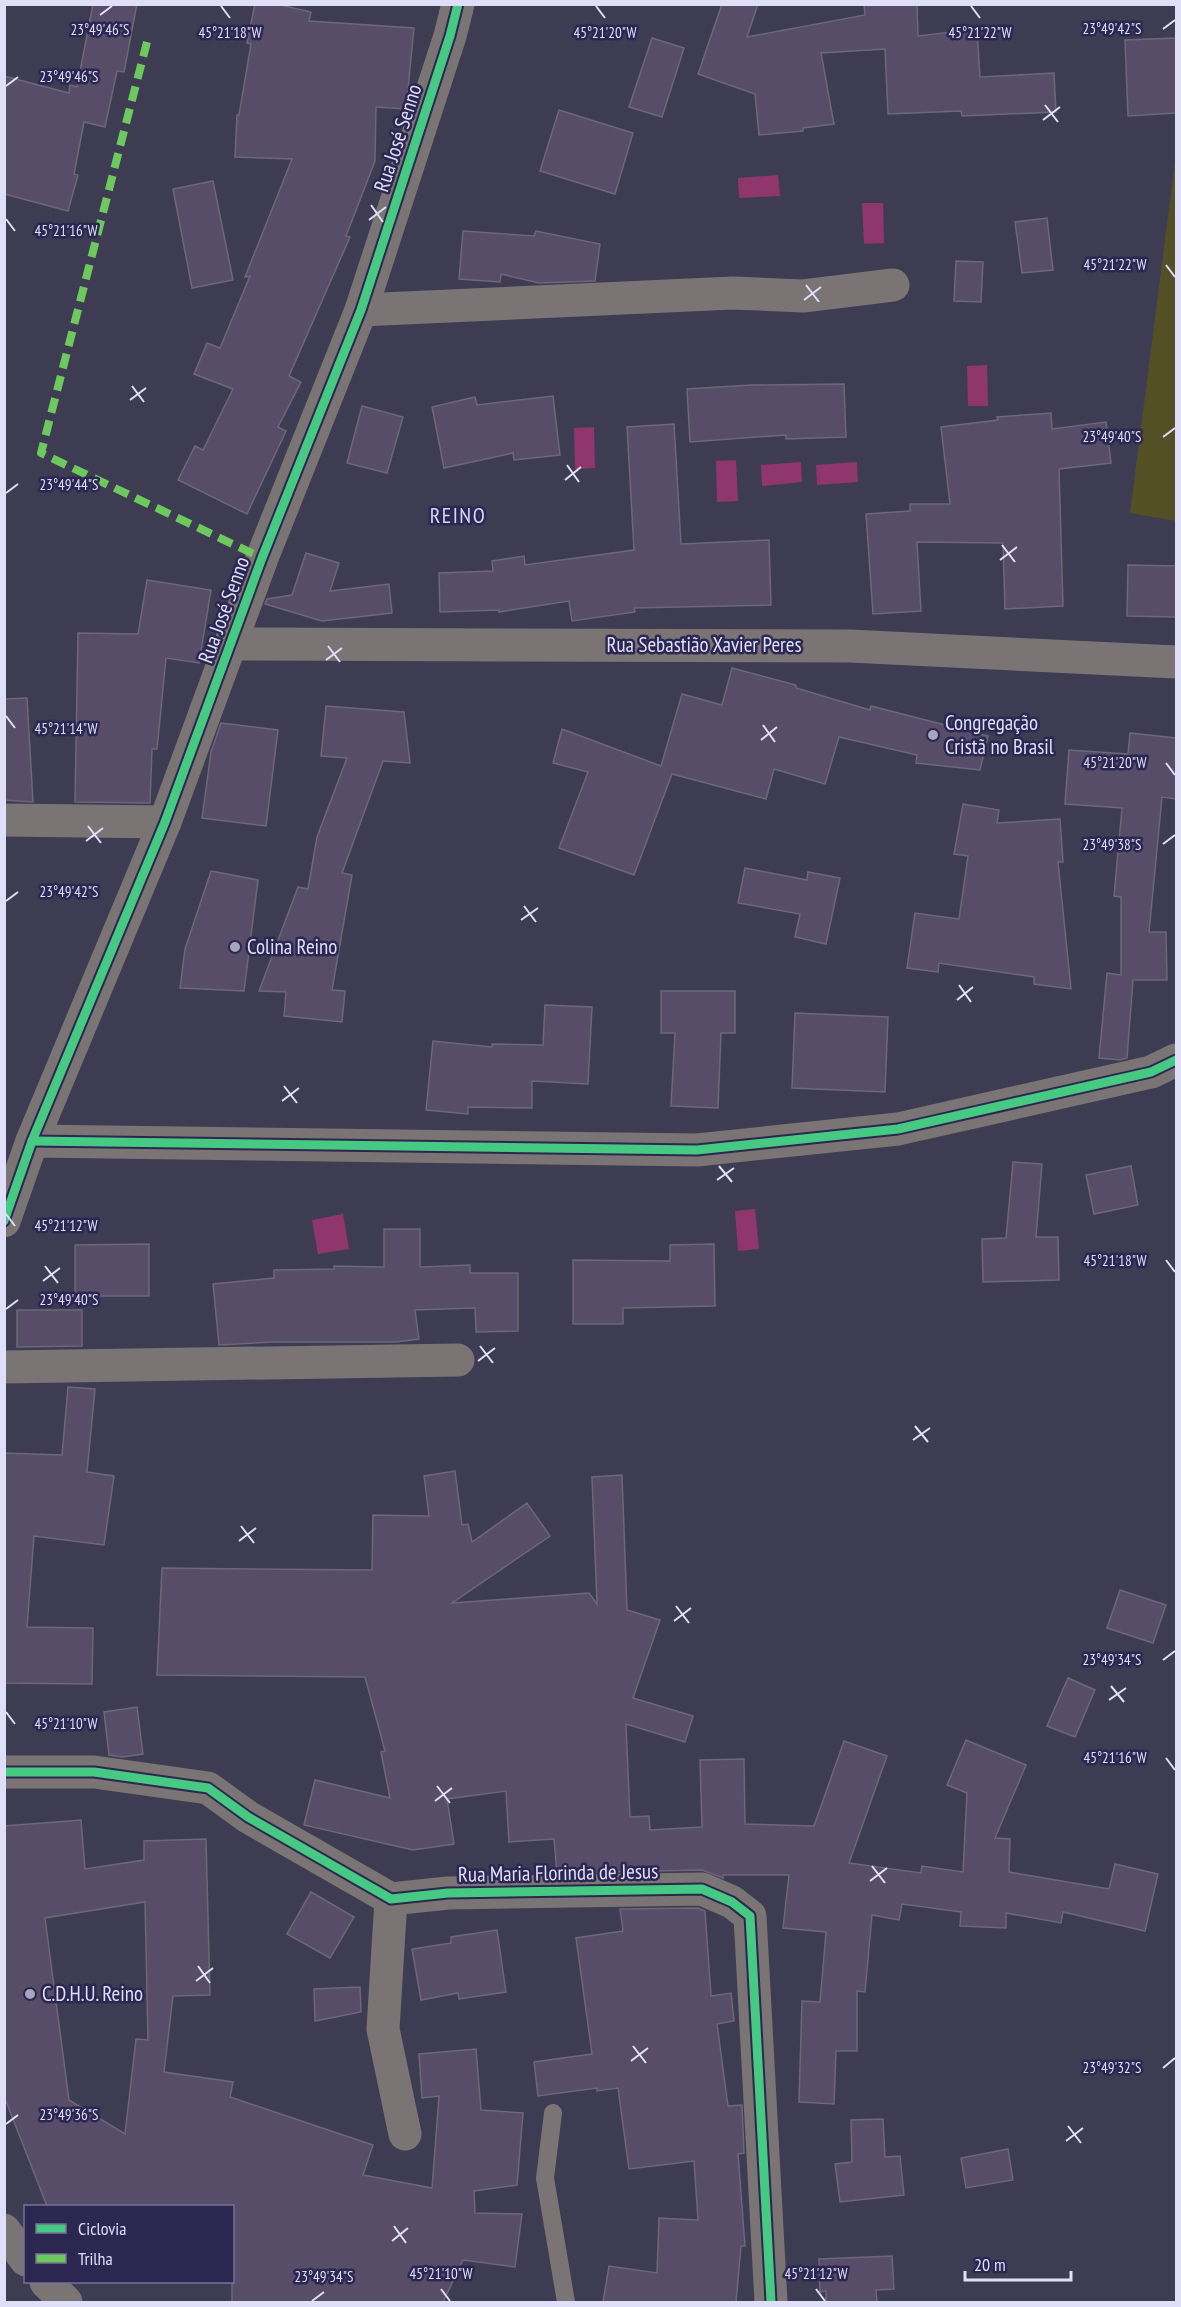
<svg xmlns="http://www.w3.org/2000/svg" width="1181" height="2307" viewBox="0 0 1181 2307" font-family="'PT Sans Narrow',sans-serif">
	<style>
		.green { fill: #535025 }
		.water { fill: #90366e }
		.building { fill: #574d68; stroke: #6c677a; stroke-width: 1.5; fill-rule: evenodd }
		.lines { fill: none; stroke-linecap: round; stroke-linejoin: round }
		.lane { stroke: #7b7474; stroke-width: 18 }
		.street { stroke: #7b7474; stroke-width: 33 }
		.quiet { stroke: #6dc95d; stroke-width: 8; stroke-dasharray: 15 8; stroke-linecap: butt }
		.cycleway-casing { stroke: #2c2751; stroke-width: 13 }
		.cycleway { stroke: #46c982; stroke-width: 9 }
		.ticks { fill: none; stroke: #dfdffa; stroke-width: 2 }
		.poi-dot { fill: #a7a6bf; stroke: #2c2751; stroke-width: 2 }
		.labels { text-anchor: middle; stroke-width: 5; stroke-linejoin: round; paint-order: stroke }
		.street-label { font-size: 21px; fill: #dfdffa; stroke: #2c2751 }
		.poi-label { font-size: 21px; fill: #dfdffa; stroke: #2c2751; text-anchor: start }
		.neighbourhood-label { font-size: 22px; letter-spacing: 1.5px; fill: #d6d4ff; stroke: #2c2751 }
		.ticks-label { font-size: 15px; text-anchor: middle; fill: #dfdffa; stroke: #2c2751; stroke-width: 5; stroke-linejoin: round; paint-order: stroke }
	</style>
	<rect width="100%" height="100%" fill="#3e3c52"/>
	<polygon class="green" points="1176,154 1176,521 1130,513"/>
	<g class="water">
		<polygon points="778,175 780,196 739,198 738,178"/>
		<polygon points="862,203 883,203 884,243 864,244"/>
		<polygon points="987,365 988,406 968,406 967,366"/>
		<polygon points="594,427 595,468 575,469 574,428"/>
		<polygon points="736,460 738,501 717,502 716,461"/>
		<polygon points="801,462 802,482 762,486 761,465"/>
		<polygon points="857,462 858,482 817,485 816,465"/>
		<polygon points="755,1209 759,1249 738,1251 735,1211"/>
		<polygon points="343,1214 349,1249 318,1254 312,1220"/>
	</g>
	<g class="building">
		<polygon points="93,4 137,4 124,72 117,71 105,127 84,122 74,174 78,175 68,211 4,194 4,76 69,93 70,85 77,87"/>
		<polygon points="255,4 276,4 311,12 309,21 414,28 406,109 376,107 375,161 346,236 350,237 289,376 301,382 278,427 286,431 247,514 178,480 195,446 203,450 233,389 194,374 207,343 220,348 250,276 245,277 292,159 235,157 237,115 239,115 251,44 247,43"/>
		<polygon points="722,4 758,4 747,37 865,15 864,4 917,4 918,36 977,29 980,77 1054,73 1056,112 962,116 961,111 888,114 885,49 821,53 834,124 803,128 803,131 759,135 755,94 698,74"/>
		<polygon points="652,38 684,48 662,117 629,107"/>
		<polygon points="1176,38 1176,113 1128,116 1125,40"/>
		<polygon points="559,110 633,133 615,194 540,171"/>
		<polygon points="213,181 233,280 192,288 173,189"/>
		<polygon points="1047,218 1053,270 1022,273 1015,222"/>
		<polygon points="463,231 534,236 536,231 600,244 595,281 539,283 501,274 500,282 459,279"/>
		<polygon points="956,261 983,262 981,302 954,301"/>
		<polygon points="844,384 846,437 786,439 786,435 690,442 687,389 751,385"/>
		<polygon points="553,396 560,455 514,460 513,453 444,468 432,407 475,397 477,405"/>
		<polygon points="362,406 403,417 387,473 347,463"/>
		<polygon points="1051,413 1052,429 1106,422 1111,463 1059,469 1063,606 1005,609 1003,543 917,542 921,611 873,614 866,514 910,511 910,504 950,504 941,427 998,420 997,417"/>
		<polygon points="674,424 681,544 769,540 771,605 634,608 635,612 572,621 569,601 499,612 499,610 440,612 439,573 493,571 492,561 524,556 525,565 634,550 627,427"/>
		<polygon points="306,553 339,563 330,591 389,584 392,613 322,621 265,604 267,599 292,595"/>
		<polygon points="1128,565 1176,566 1176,617 1127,616"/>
		<polygon points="147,580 211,590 199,663 166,658 157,749 152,749 150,803 75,802 78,633 138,634"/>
		<polygon points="732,668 796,685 796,688 870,710 871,706 988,736 980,770 916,763 917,755 839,737 825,784 774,769 766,799 672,774 634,875 559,848 588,772 553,763 562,729 661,766 682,694 722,705"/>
		<polygon points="27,698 33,802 4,800 4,699"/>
		<polygon points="326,706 404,712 410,763 383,761 342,873 352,875 332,990 345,991 342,1022 284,1016 286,992 259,991 298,887 308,889 317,837 347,758 321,756"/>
		<polygon points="221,723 278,730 266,826 202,818 211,752"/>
		<polygon points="1130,733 1176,738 1176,799 1162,797 1149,932 1166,932 1167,980 1133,980 1127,1058 1120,1060 1099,1058 1107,973 1121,975 1121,897 1114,896 1122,808 1065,804 1069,750 1128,754"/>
		<polygon points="963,804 999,810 997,823 1060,819 1063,862 1058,862 1071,989 1034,984 1034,977 939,963 938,972 907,968 915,913 959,919 968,856 954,854"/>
		<polygon points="745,868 807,880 808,872 840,878 826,944 795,937 800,914 738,903"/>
		<polygon points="211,871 258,880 244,991 180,988 185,949"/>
		<polygon points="661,991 735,991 735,1033 721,1033 718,1108 671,1106 675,1033 661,1033"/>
		<polygon points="545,1005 592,1007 588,1084 532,1081 532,1108 468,1107 468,1114 426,1110 433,1041 492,1047 492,1044 543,1045"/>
		<polygon points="795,1013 888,1017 885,1092 792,1088"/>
		<polygon points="1013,1162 1042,1164 1036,1237 1058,1237 1059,1280 983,1282 982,1239 1006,1238"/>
		<polygon points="1131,1166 1138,1205 1094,1214 1086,1175"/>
		<polygon points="384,1229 420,1229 420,1267 470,1265 470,1273 518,1273 518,1331 476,1332 475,1308 415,1310 419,1339 396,1342 272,1342 219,1345 213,1284 274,1278 274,1270 334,1269 334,1266 384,1267"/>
		<polygon points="149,1244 149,1296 75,1296 75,1245"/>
		<polygon points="714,1244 715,1306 623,1308 623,1324 573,1324 573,1260 670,1261 670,1245"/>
		<polygon points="17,1310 82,1310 82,1346 17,1347"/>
		<polygon points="68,1387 95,1389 87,1472 114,1476 104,1545 34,1536 27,1627 93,1628 92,1684 4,1683 4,1453 62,1455"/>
		<polygon points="455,1471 462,1525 468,1524 472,1542 527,1503 550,1536 452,1603 589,1593 597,1604 592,1477 622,1475 627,1610 660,1620 633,1698 693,1716 685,1742 626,1724 630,1817 649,1816 650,1830 702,1827 700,1760 744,1759 745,1824 814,1826 844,1741 887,1756 849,1863 921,1873 922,1866 963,1872 967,1793 947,1785 966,1740 1026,1765 995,1838 1010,1839 1009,1872 1109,1889 1115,1864 1158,1874 1145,1931 1063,1912 1061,1923 1006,1913 1006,1928 960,1926 961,1912 902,1904 899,1920 872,1915 865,1992 857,1991 857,2051 836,2051 834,2104 799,2102 802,2001 820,2002 826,1932 783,1928 789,1875 723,1875 723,1878 702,1870 557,1873 554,1839 509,1842 506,1791 447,1799 454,1844 413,1850 304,1825 315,1780 390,1798 381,1752 385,1751 365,1677 157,1675 162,1568 372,1570 373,1515 429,1516 424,1476"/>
		<polygon points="1120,1590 1166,1605 1153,1643 1107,1628"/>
		<polygon points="1068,1678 1095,1690 1075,1737 1047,1726"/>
		<polygon points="137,1707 143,1754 122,1757 109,1755 104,1712"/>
		<path d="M81,1820L85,1869L144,1860V1841L206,1839L210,1995L173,1996L164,2072L233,2082L230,2097L373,2145L363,2175L432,2188L439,2096L422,2098L419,2054L476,2049L481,2110L523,2113L517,2185L474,2191L475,2213L522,2214L515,2267L463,2260L443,2302H232V2206H47L4,2096V1826ZM145,1902L148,2040L136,2039L125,2134L69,2100L45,1918Z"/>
		<polygon points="311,1892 354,1917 330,1958 287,1934"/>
		<polygon points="698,1908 705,1911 711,1996 731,1993 734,2021 717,2024 728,2106 742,2105 744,2153 738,2154 745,2246 741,2246 736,2302 603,2302 609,2266 657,2273 659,2218 698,2220 694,2161 629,2169 618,2088 597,2091 597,2088 538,2096 534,2062 592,2054 576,1938 623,1931 620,1909"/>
		<polygon points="497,1930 506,1992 459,1999 458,1993 421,2000 412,1949 451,1943 451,1937"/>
		<polygon points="360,1987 361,2012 315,2021 314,1989"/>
		<polygon points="883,2119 885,2157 900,2156 904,2195 840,2202 835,2164 852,2162 851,2120"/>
		<polygon points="1008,2149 1013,2180 966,2188 961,2158"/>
		<polygon points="892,2256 894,2289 876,2290 877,2302 826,2302 826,2291 820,2292 819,2259"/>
	</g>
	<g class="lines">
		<polyline class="lane" points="553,2113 545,2178 566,2302"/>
		<g class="street">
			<polyline points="361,310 733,293 803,296 893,285"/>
			<polyline points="231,644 850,646 1176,662"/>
			<polyline points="4,820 165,822"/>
			<polyline points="32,1141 697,1150 898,1129 1151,1072 1176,1060"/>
			<polyline points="4,1221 32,1141 165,822 262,558 361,310 450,36 458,4"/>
			<polyline points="4,1367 458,1360"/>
			<polyline points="4,1772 94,1772 208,1788 248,1817 391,1899 448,1893 702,1889 732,1902 750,1916 771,2302"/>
			<polyline points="391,1899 383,2029 405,2134"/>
			<polyline points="4,2230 26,2260"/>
			<polyline points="46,2282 66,2302"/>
		</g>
		<polyline class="quiet" points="147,42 41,453 262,558"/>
		<defs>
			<g id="cycleway">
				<polyline points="32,1141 697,1150 898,1129 1151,1072 1176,1060"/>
				<polyline points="4,1221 32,1141 165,822 262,558 361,310 450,36 458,4"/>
				<polyline points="4,1772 94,1772 208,1788 248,1817 391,1899 448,1893 702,1889 732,1902 750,1916 771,2302"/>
			</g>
		</defs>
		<use href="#cycleway" class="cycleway-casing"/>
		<use href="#cycleway" class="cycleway"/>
	</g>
	<path class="ticks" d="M221,6L230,18M596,6L605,18M971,6L980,18M100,15L112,6M1163,29L1175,20M6,86L18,77M1045,105L1058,122M1043,120L1060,107M371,205L383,222M6,219L15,231M369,220L386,207M1166,265L1175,277M806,285L819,302M804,300L821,287M132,386L144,402M130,400L146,388M1163,437L1175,428M567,465L579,482M565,480L581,467M6,493L18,484M1002,545L1015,562M1000,560L1017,547M328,646L340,662M326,660L342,648M6,716L15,728M763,725L775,742M761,740L777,727M1166,763L1175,775M88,826L101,843M86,841L103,828M1163,844L1175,835M6,901L18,892M524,906L536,922M521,920L538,908M959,985L971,1002M957,1000L973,987M284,1086L297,1103M282,1101L299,1088M719,1166L732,1182M717,1180L734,1168M6,1214L15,1226M1166,1260L1175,1272M45,1266L58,1283M43,1281L60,1268M6,1309L18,1300M480,1346L493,1363M478,1361L495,1348M915,1426L928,1442M913,1440L930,1428M241,1526L254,1543M239,1541L256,1528M676,1606L689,1623M674,1621L691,1608M1163,1660L1175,1651M1111,1686L1124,1702M1109,1700L1126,1688M6,1712L15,1724M1166,1758L1175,1770M437,1786L450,1803M435,1801L452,1788M872,1866L885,1883M870,1881L887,1868M198,1966L210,1983M196,1981L213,1968M633,2046L646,2063M631,2061L648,2048M1163,2068L1175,2058M6,2124L18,2115M1068,2126L1081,2143M1066,2141L1083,2128M394,2226L406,2243M392,2241L408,2228M441,2289L450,2301M816,2289L825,2301M312,2301L324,2292"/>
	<g class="poi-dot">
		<circle cx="933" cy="735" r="6"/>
		<circle cx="235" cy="947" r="6"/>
		<circle cx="30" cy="1994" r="6"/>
	</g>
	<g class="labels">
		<g class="street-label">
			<text transform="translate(398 138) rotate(-72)" y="7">Rua José Senno</text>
			<text transform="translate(224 610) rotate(-70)" y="7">Rua José Senno</text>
			<text x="704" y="652">Rua Sebastião Xavier Peres</text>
			<text transform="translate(558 1873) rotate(-1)" y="7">Rua Maria Florinda de Jesus</text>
		</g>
		<g class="poi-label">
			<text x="945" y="730">Congregação<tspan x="945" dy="24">Cristã no Brasil</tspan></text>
			<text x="247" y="954">Colina Reino</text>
			<text x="42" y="2001">C.D.H.U. Reino</text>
		</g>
		<g class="neighbourhood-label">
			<text x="458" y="523">REINO</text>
		</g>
	</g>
	<g class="ticks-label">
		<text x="1112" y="34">23°49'42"S</text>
		<text x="100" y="35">23°49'46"S</text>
		<text x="230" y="38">45°21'18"W</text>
		<text x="605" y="38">45°21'20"W</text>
		<text x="980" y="38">45°21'22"W</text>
		<text x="69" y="82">23°49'46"S</text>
		<text x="66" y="236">45°21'16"W</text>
		<text x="1115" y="270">45°21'22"W</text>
		<text x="1112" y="442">23°49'40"S</text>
		<text x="69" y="490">23°49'44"S</text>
		<text x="66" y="734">45°21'14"W</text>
		<text x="1115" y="768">45°21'20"W</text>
		<text x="1112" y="850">23°49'38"S</text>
		<text x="69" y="897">23°49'42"S</text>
		<text x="66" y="1231">45°21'12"W</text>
		<text x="1115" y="1266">45°21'18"W</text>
		<text x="69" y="1305">23°49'40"S</text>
		<text x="1112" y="1665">23°49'34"S</text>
		<text x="66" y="1729">45°21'10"W</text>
		<text x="1115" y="1763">45°21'16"W</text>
		<text x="1112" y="2073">23°49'32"S</text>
		<text x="69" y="2120">23°49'36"S</text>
		<text x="441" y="2279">45°21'10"W</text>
		<text x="816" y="2279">45°21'12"W</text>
		<text x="324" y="2282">23°49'34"S</text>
	</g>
	<rect width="1181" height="2307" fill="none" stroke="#dfdffa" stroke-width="12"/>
	<rect x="24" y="2205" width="210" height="78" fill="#2c2751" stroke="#747195" stroke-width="1.5"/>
	<rect x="36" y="2224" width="30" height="9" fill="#46c982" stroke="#747195" stroke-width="1.5"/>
	<text x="78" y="2235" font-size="18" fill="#dfdffa">Ciclovia</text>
	<rect x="36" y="2254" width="30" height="9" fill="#6dc95d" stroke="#747195" stroke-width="1.5"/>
	<text x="78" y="2265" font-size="18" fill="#dfdffa">Trilha</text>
	<path d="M965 2271v9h106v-9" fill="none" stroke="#dfdffa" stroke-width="3"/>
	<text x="974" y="2271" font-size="18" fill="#dfdffa" stroke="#2c2751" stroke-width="4.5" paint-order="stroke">20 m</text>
</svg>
